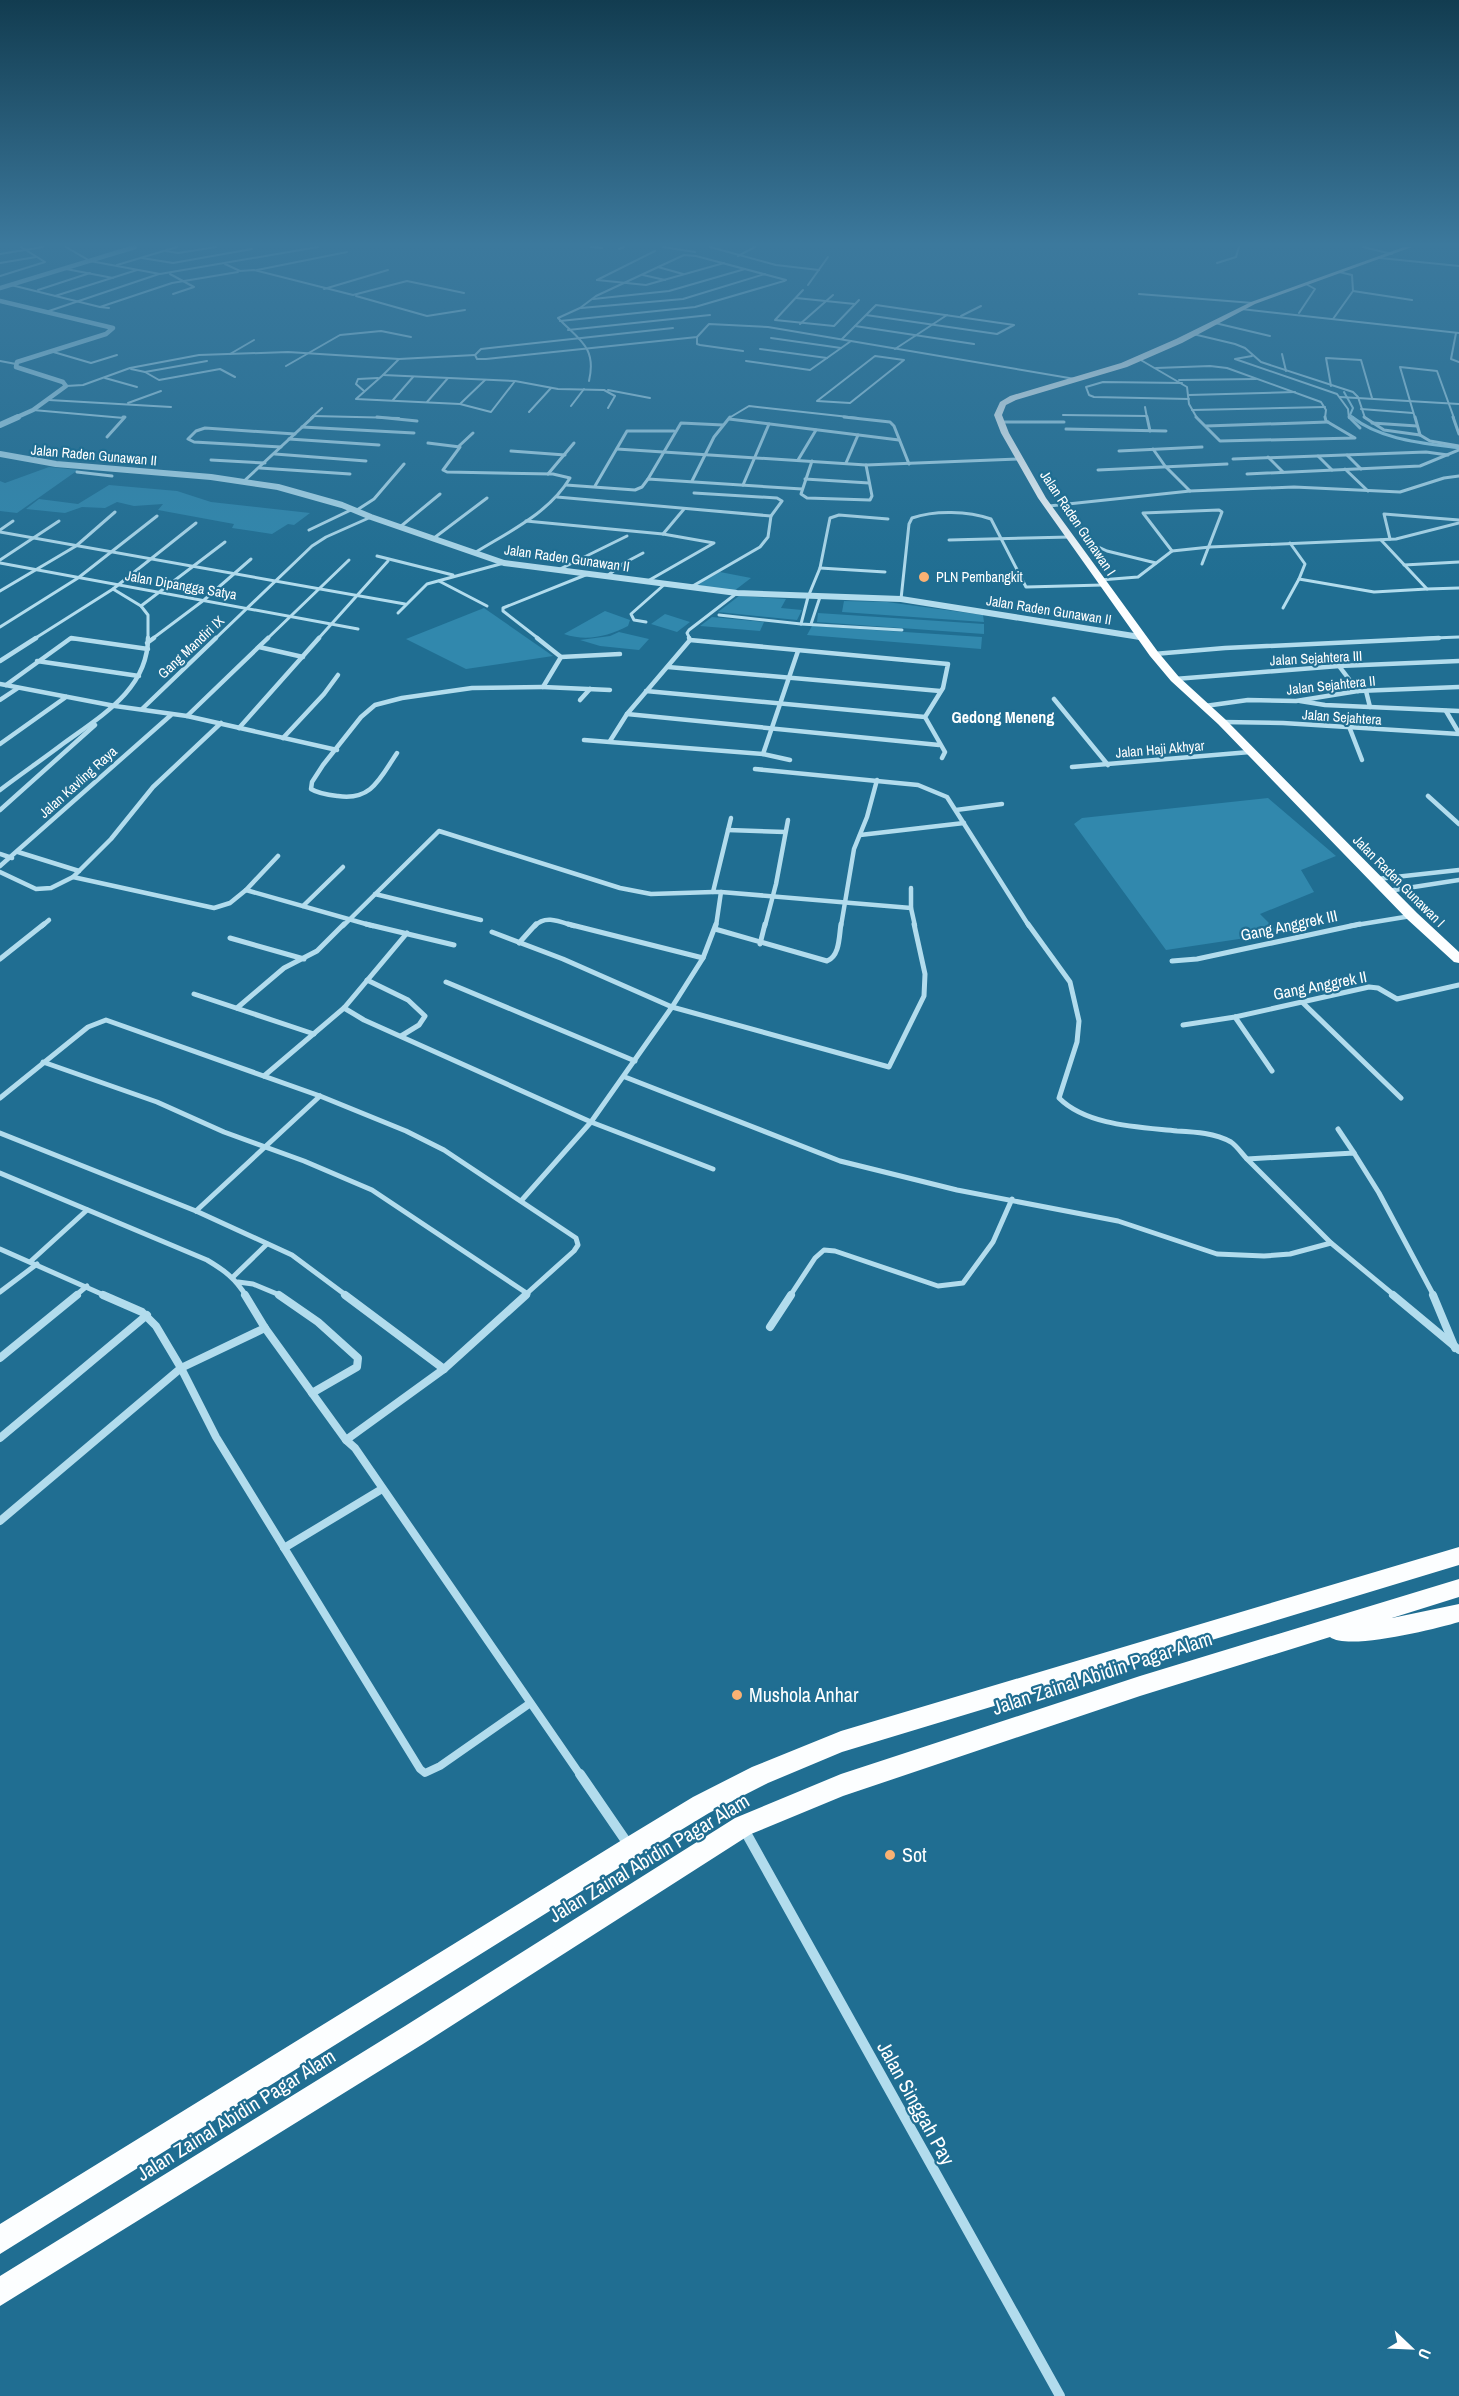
<svg xmlns="http://www.w3.org/2000/svg" width="1459" height="2396" viewBox="0 0 1459 2396" font-family="'Archivo Narrow',sans-serif">
	<style>
		.green { fill: #3188ad }
		.lines { fill: none; stroke-linecap: round; stroke-linejoin: round }
		.stream-far1 { stroke: #a6daef; stroke-width: 2 }
		.stream { stroke: #a6daef; stroke-width: 3 }
		.minor-far5 { stroke: #b2dced; stroke-width: 2 }
		.minor-far4 { stroke: #b2dced; stroke-width: 3 }
		.minor-far3 { stroke: #b2dced; stroke-width: 4.5 }
		.minor-far2 { stroke: #b2dced; stroke-width: 5 }
		.minor-far1 { stroke: #b2dced; stroke-width: 8 }
		.minor { stroke: #b2dced; stroke-width: 10 }
		.tertiary-far1 { stroke: #b2dced; stroke-width: 4.5 }
		.tertiary { stroke: #b2dced; stroke-width: 6 }
		.trunk { fill: #fcfeff; fill-rule: evenodd }
		.poi-dot { fill: #fab173; stroke: #206e92; stroke-width: 2 }
		.labels { text-anchor: middle; stroke-width: 4.5; stroke-linejoin: round; paint-order: stroke }
		.far-street-label { font-size: 14px; fill: #fff; stroke: #206e92 }
		.far-poi-label { font-size: 14px; fill: #fff; stroke: #206e92; text-anchor: start }
		.far-quarter-label { font-size: 16px; font-weight: bold; fill: #fff; stroke: #206e92 }
		.street-label { font-size: 16px; fill: #fff; stroke: #206e92 }
		.near-street-label { font-size: 20px; fill: #fff; stroke: #206e92 }
		.near-poi-label { font-size: 20px; fill: #fff; stroke: #206e92; text-anchor: start }
	</style>
	<rect width="100%" height="100%" fill="#206e92"/>
	<g class="green">
		<polygon points="49,467 78,470 17,513 0,511 0,481 5,483"/>
		<polygon points="109,485 177,491 211,502 310,513 294,525 288,524 272,534 232,528 234,524 158,510 163,504 134,506 117,502 105,508 82,507 65,513 26,509 39,499 78,504"/>
		<polygon points="720,572 751,578 734,591 696,585"/>
		<polygon points="739,596 786,599 781,608 802,610 797,620 718,612"/>
		<polygon points="844,601 887,602 983,615 984,622 842,612"/>
		<polygon points="484,608 553,656 466,669 406,639"/>
		<path d="M605,611L630,620L628,626C608,636 587,642 564,634Z"/>
		<polygon points="818,613 984,624 984,634 817,622"/>
		<polygon points="665,614 690,622 677,632 651,624"/>
		<polygon points="712,617 764,622 760,631 700,626"/>
		<polygon points="812,626 982,637 981,649 807,635"/>
		<polygon points="619,632 649,639 639,650 600,646 580,640 610,636"/>
		<polygon points="1268,798 1336,856 1301,870 1314,892 1260,914 1279,933 1166,950 1074,824 1082,818"/>
	</g>
	<g class="lines">
		<polyline class="stream-far1" points="1344,392 1353,408 1350,415 1354,418"/>
		<path class="stream" d="M1352,417C1381,440 1423,443 1459,448"/>
		<g class="minor-far5">
			<polyline points="66,247 90,261 160,274 318,247"/>
			<polyline points="591,247 602,248"/>
			<polyline points="663,247 695,252"/>
			<polyline points="710,247 776,265 819,270"/>
			<polyline points="1363,247 1392,254"/>
			<polyline points="619,249 624,247"/>
			<polyline points="166,251 178,253 216,247"/>
			<polyline points="0,254 43,247"/>
			<polyline points="738,256 755,247"/>
			<polyline points="142,258 173,263 252,249"/>
			<polyline points="1380,258 1459,266"/>
			<polyline points="0,263 36,257"/>
			<polyline points="1217,263 1236,257 1239,247"/>
			<polyline points="225,264 240,271 254,270 353,295 407,281 464,293"/>
			<polyline points="117,265 177,247"/>
			<polyline points="658,267 683,274"/>
			<polyline points="66,269 113,278"/>
			<polyline points="257,270 347,252"/>
			<polyline points="170,274 194,287 173,294"/>
			<polyline points="643,275 665,280"/>
			<polyline points="0,276 45,262 21,247"/>
			<polyline points="597,280 646,285 724,263"/>
			<polyline points="597,280 655,251"/>
			<polyline points="11,285 100,307"/>
			<polyline points="808,285 828,257"/>
			<polyline points="324,289 388,270"/>
			<polyline points="38,290 90,273"/>
			<polyline points="803,290 775,320 834,326 859,300"/>
			<polyline points="1353,291 1412,300"/>
			<polyline points="1139,294 1253,303"/>
			<polyline points="55,296 137,270"/>
			<polyline points="356,296 427,316 465,310"/>
			<polyline points="796,298 855,304"/>
			<polyline points="593,299 669,291 745,269"/>
			<polyline points="109,308 100,307 172,283 238,272"/>
			<polyline points="581,308 683,299 765,274"/>
			<polyline points="1241,309 1459,333"/>
			<polyline points="46,312 159,274"/>
			<polyline points="1299,313 1315,289 1306,284"/>
			<polyline points="961,316 981,306"/>
			<polyline points="1333,319 1353,291 1352,275 1339,272"/>
			<polyline points="560,321 695,307 784,281"/>
			<polyline points="1215,323 1270,336"/>
			<polyline points="800,324 833,295"/>
			<polyline points="855,326 974,344"/>
			<polyline points="568,330 710,315"/>
			<polyline points="1456,333 1451,359 1459,362"/>
			<polyline points="1193,334 1235,344 1245,348 1261,362 1353,392 1358,397 1365,418"/>
			<polyline points="697,337 697,344 700,345 743,351"/>
			<polyline points="771,338 841,348"/>
			<polyline points="842,339 876,305 1014,325 997,334 866,315"/>
			<polyline points="760,349 827,358"/>
			<polyline points="895,349 947,315"/>
			<polyline points="50,351 91,363 117,355"/>
			<polyline points="230,354 254,340"/>
			<polyline points="1282,354 1286,371"/>
			<polyline points="475,355 477,359 486,359 697,337 709,324 768,327 1075,379"/>
			<polyline points="475,355 481,349 673,328"/>
			<polygon points="875,356 904,360 850,403 817,401"/>
			<polyline points="1252,356 1235,359 1337,394 1348,409 1349,418"/>
			<polyline points="399,359 383,375 515,381 558,389 604,390 615,396 608,408"/>
			<polyline points="1139,359 1187,387 1189,404 1197,418"/>
			<polyline points="0,361 16,364"/>
			<polyline points="746,361 810,370 851,341"/>
			<polyline points="286,366 340,335 381,331 411,337"/>
			<polyline points="1156,368 1210,366 1227,368 1321,402 1326,410 1325,418"/>
			<polyline points="131,369 145,372 159,380 220,369 235,377"/>
			<polyline points="145,372 207,361"/>
			<polyline points="383,375 356,399 460,404 491,412 515,381"/>
			<polyline points="105,378 137,387"/>
			<polyline points="1179,380 1256,379"/>
			<path d="M589,381C597,347 579,340 558,318L580,308L596,296L684,255L696,256L786,280L784,281"/>
			<polyline points="1182,383 1103,382 1086,387 1089,395 1094,397 1189,399"/>
			<polyline points="66,386 83,385 130,368 199,355 288,352 399,359 475,355"/>
			<polyline points="1331,386 1326,358 1361,360 1372,398"/>
			<polyline points="608,390 650,398"/>
			<polyline points="364,391 356,384 358,379 378,378"/>
			<polyline points="1189,395 1295,392"/>
			<polyline points="1340,397 1459,404"/>
			<polyline points="49,400 171,407"/>
			<polyline points="393,400 413,377"/>
			<polyline points="427,402 448,378"/>
			<polyline points="128,403 161,391"/>
			<polyline points="460,404 485,380"/>
			<polyline points="571,406 584,389"/>
			<polyline points="1145,407 1147,418"/>
			<polyline points="1361,409 1413,413"/>
			<polyline points="33,410 124,418"/>
			<polyline points="1192,410 1325,407"/>
			<polyline points="529,412 551,388"/>
			<polyline points="1063,415 1147,416"/>
			<polyline points="313,416 399,418"/>
			<polyline points="311,418 322,408"/>
			<polyline points="729,418 749,406 858,418"/>
			<polyline points="1415,418 1400,367 1437,371 1454,418"/>
		</g>
		<g class="minor-far4">
			<polyline points="377,417 417,421"/>
			<polyline points="844,417 890,422 894,426 909,464"/>
			<polyline points="1147,417 1150,431"/>
			<polyline points="1196,417 1220,441 1355,438 1326,421 1325,417"/>
			<polyline points="1349,417 1360,428"/>
			<polyline points="1364,417 1384,430 1420,435 1430,441 1459,446"/>
			<polyline points="1415,417 1420,435"/>
			<polyline points="1453,417 1459,434"/>
			<polyline points="729,419 899,440"/>
			<polyline points="1001,422 1064,422"/>
			<polyline points="1372,423 1417,426"/>
			<polyline points="1206,426 1328,422"/>
			<polyline points="302,427 414,433"/>
			<polyline points="1066,429 1166,431"/>
			<polyline points="107,437 125,417 123,417"/>
			<polyline points="289,439 379,445"/>
			<path d="M428,443L460,447L443,470L447,472L553,474L570,478C549,513 510,531 476,552"/>
			<polyline points="459,446 473,433"/>
			<polyline points="281,447 194,442 188,439 196,431 205,428 295,434"/>
			<polyline points="617,449 866,465 1021,459"/>
			<polyline points="1153,449 1165,466 1190,491"/>
			<polyline points="511,451 565,455"/>
			<polyline points="1119,451 1202,447"/>
			<polyline points="275,454 366,461"/>
			<polyline points="1347,455 1361,469"/>
			<polyline points="1318,456 1332,470"/>
			<polyline points="1268,457 1283,472"/>
			<polyline points="1233,459 1426,452 1448,455"/>
			<polyline points="211,460 265,463"/>
			<polyline points="798,460 816,430"/>
			<polyline points="812,461 801,494 807,498 870,500 872,496 866,465"/>
			<polyline points="846,463 858,435"/>
			<polyline points="260,468 350,474"/>
			<polyline points="1345,469 1368,491"/>
			<polyline points="1098,470 1227,464"/>
			<polyline points="77,472 112,476"/>
			<polyline points="548,474 574,443"/>
			<polyline points="1247,474 1420,466 1459,450"/>
			<polyline points="648,479 681,423 723,425"/>
			<polyline points="805,479 869,483"/>
			<polyline points="692,481 714,437 730,417"/>
			<polyline points="243,482 313,417"/>
			<polyline points="566,485 635,490 642,487 648,479 802,489"/>
			<polyline points="743,485 769,424"/>
			<polyline points="595,486 627,431 674,431"/>
			<polyline points="557,497 771,516"/>
			<polyline points="1049,506 1190,491 1294,487 1400,492 1444,478 1459,476"/>
			<polyline points="357,510 374,499 404,464"/>
			<polyline points="1075,519 1092,544 1107,551 1156,563"/>
			<polyline points="526,521 663,534 714,543 646,582"/>
			<polyline points="400,527 440,494"/>
			<polyline points="0,530 13,521"/>
			<polyline points="309,530 353,509"/>
			<polyline points="0,532 405,604"/>
			<polyline points="663,534 684,509"/>
			<polyline points="434,538 487,498"/>
			<polyline points="1390,539 1384,514 1459,520"/>
			<polyline points="949,540 1070,537"/>
			<polyline points="1290,543 1305,564 1299,579"/>
			<polyline points="1172,551 1143,513 1219,510 1222,512 1202,564"/>
			<polyline points="377,556 453,575"/>
			<polyline points="0,560 59,521"/>
			<polyline points="0,563 358,629"/>
			<polyline points="1404,565 1459,562"/>
			<polyline points="820,568 885,572"/>
			<polyline points="560,569 627,536"/>
			<polyline points="607,576 624,563 643,553"/>
			<polyline points="1100,580 1138,577 1172,551 1210,547 1396,539 1459,523"/>
			<polyline points="439,581 487,606"/>
			<polyline points="691,587 760,547 768,537 771,516 782,501 777,498 694,493"/>
			<polyline points="113,589 141,606 148,615 148,639"/>
			<polyline points="1427,589 1459,588"/>
			<polyline points="0,591 76,546 115,512"/>
			<path d="M901,599L909,524L912,518C935,510 968,511 991,519L1026,587L1103,585"/>
			<polyline points="141,606 225,542"/>
			<polyline points="1283,608 1299,579 1374,592 1427,589 1381,540"/>
			<polyline points="398,613 427,584 504,563"/>
			<polyline points="719,615 801,624 902,630"/>
			<polyline points="646,622 634,620 631,614 665,584"/>
			<polyline points="801,624 808,597 820,568 830,518 839,515 888,519"/>
			<polyline points="811,624 820,597"/>
			<polyline points="0,627 78,578 157,516"/>
			<polyline points="34,639 113,589 196,523"/>
			<polyline points="69,639 81,639"/>
			<polyline points="152,639 204,600 251,559"/>
			<polyline points="215,639 312,546 326,537 371,517"/>
			<polyline points="267,639 349,560"/>
			<polyline points="318,639 388,561"/>
			<polyline points="539,639 503,611 503,608 588,574"/>
			<polyline points="690,639 687,633 689,630 737,593"/>
			<polyline points="1408,639 1459,637"/>
		</g>
		<g class="minor-far3">
			<polyline points="537,638 561,657 620,654"/>
			<polyline points="690,640 948,664 943,688 925,717 945,752 942,758"/>
			<polyline points="147,643 154,638"/>
			<polyline points="259,647 303,657"/>
			<polyline points="1154,654 1225,648 1439,638"/>
			<polyline points="561,657 543,687 610,690"/>
			<polyline points="0,661 36,638"/>
			<polyline points="37,661 139,676"/>
			<polyline points="1339,666 1358,691"/>
			<polyline points="668,667 940,691"/>
			<polyline points="1175,679 1339,666 1459,661"/>
			<polyline points="0,684 115,706 187,716 337,750"/>
			<polyline points="6,685 71,638 148,649"/>
			<polyline points="646,691 925,717"/>
			<polyline points="1366,691 1370,707"/>
			<polyline points="1054,699 1108,765"/>
			<polyline points="0,700 18,688"/>
			<polyline points="580,700 590,689"/>
			<polyline points="1300,701 1325,705 1459,711"/>
			<polyline points="1205,706 1248,700 1296,701 1358,691 1459,687"/>
			<polyline points="142,709 216,638"/>
			<polyline points="1446,711 1459,733"/>
			<polyline points="627,714 939,745"/>
			<polyline points="187,716 268,638"/>
			<polyline points="1223,722 1283,723 1459,734"/>
			<polyline points="239,728 319,638"/>
			<polyline points="1350,729 1362,760"/>
			<polyline points="283,738 324,694 338,675"/>
			<polyline points="584,740 763,754 790,760"/>
			<polyline points="610,741 627,714 690,640 689,638"/>
			<polyline points="0,744 66,697"/>
			<path d="M397,753C380,778 372,801 338,796C329,795 319,794 311,789L312,782L323,765L361,717L375,705L402,698L472,688L543,687"/>
			<polyline points="763,754 798,651"/>
			<polyline points="1072,767 1250,752"/>
			<polyline points="755,769 918,785 947,797 1029,926"/>
			<path d="M0,790C21,774 43,759 64,743C101,716 148,689 148,638"/>
			<polyline points="1428,796 1459,824"/>
			<polyline points="0,810 95,725"/>
			<polyline points="956,810 1002,804"/>
			<polyline points="728,830 785,832"/>
			<polyline points="860,835 964,823"/>
			<polyline points="18,852 79,871"/>
			<polyline points="0,854 12,858"/>
			<polyline points="0,866 171,715"/>
			<polyline points="0,872 36,889 51,888 73,877 214,908 230,903 246,890 373,926"/>
			<polyline points="73,877 111,839 153,787 221,723"/>
			<polyline points="1377,879 1459,870"/>
			<polyline points="911,888 911,908 915,926"/>
			<polyline points="246,890 278,856"/>
			<polyline points="1388,891 1459,880"/>
			<polyline points="721,892 911,908"/>
			<polyline points="375,894 481,920"/>
			<polyline points="303,906 343,867"/>
			<polyline points="42,926 49,920"/>
			<polyline points="343,926 439,831 620,888 651,894 713,892"/>
			<path d="M535,926C545,914 561,922 574,926"/>
			<polyline points="716,926 721,892 713,892 731,818"/>
			<polyline points="765,926 776,884 788,820"/>
			<polyline points="841,926 854,849 867,817 877,780"/>
			<polyline points="1350,926 1411,916"/>
		</g>
		<g class="minor-far2">
			<polyline points="366,924 454,945"/>
			<polyline points="568,924 703,958"/>
			<path d="M1028,924L1070,982L1079,1021L1077,1042L1059,1098C1087,1126 1140,1127 1177,1131C1196,1132 1215,1133 1231,1142C1237,1146 1242,1154 1247,1159L1354,1153L1379,1193L1434,1296"/>
			<path d="M715,929L827,961C840,956 839,936 841,924"/>
			<polyline points="492,932 563,959 672,1007 889,1067 924,996 925,974 914,924"/>
			<polyline points="230,938 304,959"/>
			<polyline points="519,943 536,924"/>
			<polyline points="760,944 765,924"/>
			<polyline points="0,959 44,924"/>
			<polyline points="1172,961 1197,959 1360,924"/>
			<polyline points="367,980 408,1000 425,1016 419,1025 401,1036"/>
			<polyline points="446,982 635,1061"/>
			<polyline points="194,994 314,1034"/>
			<polyline points="1302,1002 1401,1098"/>
			<polyline points="237,1008 284,968 317,951 344,924"/>
			<polyline points="344,1008 364,1020 591,1122 713,1169"/>
			<polyline points="1235,1017 1272,1071"/>
			<polyline points="1183,1025 1235,1017 1369,987 1378,988 1397,999 1459,985"/>
			<polyline points="43,1062 157,1102 224,1132 304,1161 372,1190 528,1294"/>
			<polyline points="264,1076 344,1008 407,933"/>
			<polyline points="625,1077 840,1161 957,1190 1118,1221 1217,1254 1264,1256 1290,1254 1331,1243"/>
			<polyline points="0,1098 88,1027 106,1020 320,1096 406,1131 444,1150 576,1238 578,1245 574,1251 524,1296"/>
			<polyline points="1338,1129 1354,1153"/>
			<polyline points="0,1133 196,1211 292,1255 347,1296"/>
			<polyline points="1247,1159 1331,1243 1395,1296"/>
			<path d="M0,1173L207,1260C224,1270 236,1279 246,1296"/>
			<polyline points="521,1201 591,1122 672,1007 703,958 716,924"/>
			<polyline points="196,1211 320,1096"/>
			<polyline points="0,1249 106,1296"/>
			<polyline points="31,1261 87,1210"/>
			<polyline points="233,1277 267,1244"/>
			<polyline points="238,1282 253,1284 282,1296"/>
			<polyline points="0,1292 37,1264"/>
			<polyline points="75,1296 87,1286"/>
			<polyline points="790,1296 815,1258 824,1250 835,1251 938,1286 963,1283 993,1242 1012,1199"/>
		</g>
		<g class="minor-far1">
			<polyline points="103,1295 142,1312 156,1326 181,1368 216,1437 420,1769 425,1773 440,1766 529,1704"/>
			<polyline points="245,1295 265,1328 346,1440 355,1448 581,1776"/>
			<polyline points="279,1295 318,1322 358,1358 357,1367 312,1393"/>
			<polyline points="345,1295 444,1369"/>
			<polyline points="1393,1295 1459,1350"/>
			<polyline points="1433,1295 1455,1348"/>
			<polyline points="770,1327 791,1295"/>
			<polyline points="0,1358 77,1295"/>
			<polyline points="0,1438 147,1315"/>
			<polyline points="346,1440 444,1369 526,1295"/>
			<polyline points="0,1521 181,1368 265,1328"/>
			<polyline points="284,1548 382,1489"/>
		</g>
		<g class="minor">
			<polyline points="580,1774 628,1844"/>
			<polyline points="745,1831 1060,2396"/>
		</g>
		<g class="tertiary-far1">
			<polyline points="0,288 135,247"/>
			<polyline points="0,301 113,328 106,334 17,362 16,367 63,382 66,386 33,410 15,418"/>
		</g>
		<g class="tertiary">
			<polyline points="0,425 18,417"/>
			<polyline points="0,454 56,464 211,477 278,487 342,505 371,517 504,563 737,593 901,599 1140,637"/>
		</g>
		<g class="trunk">
			<polygon points="1404,247 1412,247 1255,304 1182,343 1127,367 1016,400 1006,405 1002,415 1009,433 1046,498 1158,652 1179,677 1226,720 1417,913 1459,952 1459,963 1454,962 1407,919 1218,724 1171,681 1150,656 1038,498 1001,433 994,415 1000,402 1010,396 1121,363 1176,339 1251,302"/>
			<polygon points="1459,1547 1459,1565 842,1752 768,1783 709,1813 638,1856 0,2254 0,2224 622,1840 693,1797 752,1767 841,1731"/>
			<path d="M1459,1579V1597L1392,1618L1459,1604V1622C1435,1629 1348,1651 1330,1637L1140,1696L843,1796L751,1834L423,2044L0,2306V2276L405,2026L735,1818L841,1774L1140,1676Z"/>
		</g>
	</g>
	<linearGradient id="sky" x2="0" y2="1"><stop stop-color="#123c50"/><stop offset="0.42" stop-color="#3c799d"/><stop offset="1" stop-color="#3c799d" stop-opacity="0"/></linearGradient>
	<rect width="1459" height="582" fill="url(#sky)"/>
	<g class="poi-dot">
		<circle cx="924" cy="577" r="6"/>
		<circle cx="737" cy="1695" r="6"/>
		<circle cx="890" cy="1855" r="6"/>
	</g>
	<g class="labels">
		<g class="far-street-label">
			<text transform="translate(94 455) rotate(5)" y="5">Jalan Raden Gunawan II</text>
			<text transform="translate(1078 523) rotate(56)" y="5">Jalan Raden Gunawan I</text>
			<text transform="translate(567 558) rotate(8)" y="5">Jalan Raden Gunawan II</text>
			<text transform="translate(181 585) rotate(10)" y="5">Jalan Dipangga Satya</text>
			<text transform="translate(1049 610) rotate(9)" y="5">Jalan Raden Gunawan II</text>
			<text transform="translate(191 647) rotate(-43)" y="5">Gang Mandiri IX</text>
			<text transform="translate(1316 658) rotate(-3)" y="5">Jalan Sejahtera III</text>
			<text transform="translate(1331 685) rotate(-6)" y="5">Jalan Sejahtera II</text>
			<text transform="translate(1342 717) rotate(4)" y="5">Jalan Sejahtera</text>
			<text transform="translate(1160 749) rotate(-5)" y="5">Jalan Haji Akhyar</text>
			<text transform="translate(78 782) rotate(-42)" y="5">Jalan Kavling Raya</text>
			<text transform="translate(1399 881) rotate(45)" y="5">Jalan Raden Gunawan I</text>
		</g>
		<g class="far-poi-label">
			<text x="936" y="582">PLN Pembangkit</text>
		</g>
		<g class="far-quarter-label">
			<text x="1003" y="723">Gedong Meneng</text>
		</g>
		<g class="street-label">
			<text transform="translate(1289 925) rotate(-12)" y="6">Gang Anggrek III</text>
			<text transform="translate(1320 985) rotate(-11)" y="6">Gang Anggrek II</text>
		</g>
		<g class="near-street-label">
			<text transform="translate(1102 1673) rotate(-18)" y="7">Jalan Zainal Abidin Pagar Alam</text>
			<text transform="translate(649 1858) rotate(-31)" y="7">Jalan Zainal Abidin Pagar Alam</text>
			<text transform="translate(916 2103) rotate(61)" y="7">Jalan Singgah Pay</text>
			<text transform="translate(236 2115) rotate(-32)" y="7">Jalan Zainal Abidin Pagar Alam</text>
		</g>
		<g class="near-poi-label">
			<text x="749" y="1702">Mushola Anhar</text>
			<text x="902" y="1862">Sot</text>
		</g>
	</g>
	<g transform="translate(1411 2348) rotate(113)" stroke="#206e92" stroke-width="4.5" paint-order="stroke">
	<path d="M0-4.5L10 22L0 15L-10 22Z" fill="#ffffff"/>
	<text y="-9" font-size="16" font-weight="bold" text-anchor="middle" fill="#ffffff">U</text>
	</g>
</svg>
